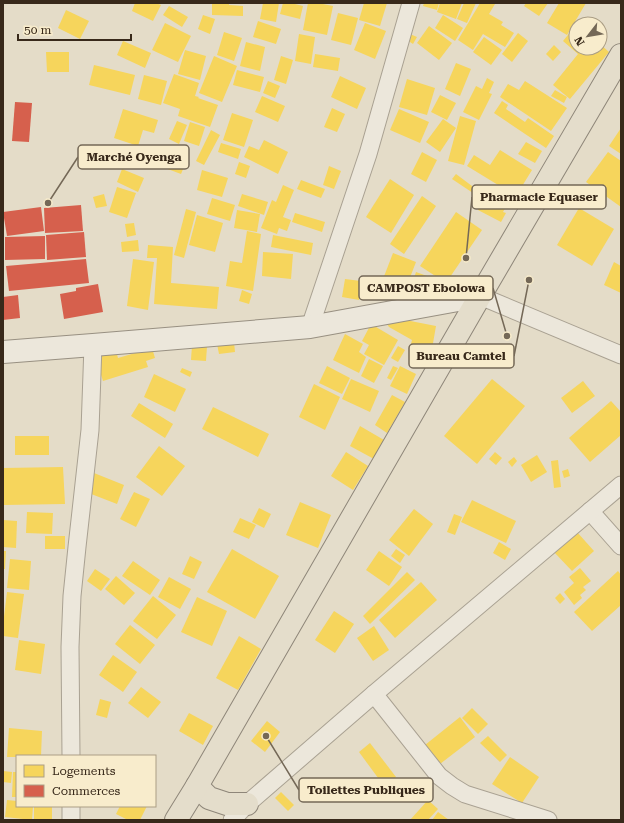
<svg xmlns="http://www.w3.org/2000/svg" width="624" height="823" viewBox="0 0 624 823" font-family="'Roboto Serif',serif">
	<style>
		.homes { fill: #f6d55c }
		.shops { fill: #d6604d }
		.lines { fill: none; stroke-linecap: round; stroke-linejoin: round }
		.minor-casing { stroke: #a9a192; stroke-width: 19 }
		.secondary-casing { stroke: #989082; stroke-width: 24 }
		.primary-casing { stroke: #8e8679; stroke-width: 24 }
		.minor { stroke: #ece7db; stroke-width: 17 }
		.secondary { stroke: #ece7db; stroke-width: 22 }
		.primary { stroke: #e4ddcb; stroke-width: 22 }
		.leader { fill: none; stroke: #746857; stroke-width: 1.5 }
		.callout-dot { fill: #746857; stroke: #f8eccc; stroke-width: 1.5 }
		.callout { fill: #f8eccc; stroke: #746857; stroke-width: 1.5 }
		.callout-label { font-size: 12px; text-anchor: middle; font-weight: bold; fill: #38291a }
	</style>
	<rect width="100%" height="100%" fill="#e4dcc8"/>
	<g class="homes">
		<polygon points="135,3 156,3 161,5 153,21 132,11"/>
		<polygon points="212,3 229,3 229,5 243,6 243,16 212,15"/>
		<polygon points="263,3 279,3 276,22 260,19"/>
		<polygon points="283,3 291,3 303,6 300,19 280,14"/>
		<polygon points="308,3 318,3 333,6 327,35 303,30"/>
		<polygon points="364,3 387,3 380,26 359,20"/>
		<polygon points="424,3 439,3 437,10 423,6"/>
		<polygon points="440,3 462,3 456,19 437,12"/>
		<polygon points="464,3 476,3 467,23 457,19"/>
		<polygon points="480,3 493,3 495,4 489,14 503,22 501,25 514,33 505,47 483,34 473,50 458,40"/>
		<polygon points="526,3 548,3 539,16 524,6"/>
		<polygon points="559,3 586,3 567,35 547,23"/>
		<polygon points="169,6 188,17 182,27 163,15"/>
		<polygon points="66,10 89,21 80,39 58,28"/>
		<polygon points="338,13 358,18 351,45 331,40"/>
		<polygon points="203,15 215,19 210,34 198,29"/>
		<polygon points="443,15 463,28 455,41 435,28"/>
		<polygon points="258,21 281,29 276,44 253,37"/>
		<polygon points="165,23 191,36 178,62 152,50"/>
		<polygon points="365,23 386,31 375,59 354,50"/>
		<polygon points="576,25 576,48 600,48 600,44 609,52 570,99 553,85 578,54 563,41"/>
		<polygon points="429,26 452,43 439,60 417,43"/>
		<polygon points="224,32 242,38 234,61 217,55"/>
		<polygon points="518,33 528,41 512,62 502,54"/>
		<polygon points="299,34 315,37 311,64 295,61"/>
		<polygon points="410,34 417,37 413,44 407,40"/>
		<polygon points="484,37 502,50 491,65 473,52"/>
		<polygon points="123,41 151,53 145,68 117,55"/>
		<polygon points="246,42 265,47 260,71 240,66"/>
		<polygon points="554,45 561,52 553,61 546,54"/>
		<polygon points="185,50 206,56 200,80 178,74"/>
		<polygon points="46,52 69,52 69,72 47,72"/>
		<polygon points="315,54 340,58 338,71 313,67"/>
		<polygon points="214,56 237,66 222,102 199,93"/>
		<polygon points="281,56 293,60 286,84 274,80"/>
		<polygon points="456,63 471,69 460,96 445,89"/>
		<polygon points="94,65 135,75 130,95 89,85"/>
		<polygon points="237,70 264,77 260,92 233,85"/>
		<polygon points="174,74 199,83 195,96 199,97 198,98 218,105 210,127 178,116 180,109 163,103"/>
		<polygon points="144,75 167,81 161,105 138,99"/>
		<polygon points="340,76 366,88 357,109 331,97"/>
		<polygon points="487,78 494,82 489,93 492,94 479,120 463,112 476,86 482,89"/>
		<polygon points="407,79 435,88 427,115 399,107"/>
		<polygon points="268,81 280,86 275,98 263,93"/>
		<polygon points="525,81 567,108 551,131 500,97 508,84 519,90"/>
		<polygon points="555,90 567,97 564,103 551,96"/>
		<polygon points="440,95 456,103 447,120 431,112"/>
		<polygon points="262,96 285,106 278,122 255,112"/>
		<polygon points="502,101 508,105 506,109 525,122 528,118 554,136 546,148 494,113"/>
		<polygon points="332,108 345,114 337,132 324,127"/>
		<polygon points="123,109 158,120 154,133 143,130 138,146 114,138"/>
		<polygon points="399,109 429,122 420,143 390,130"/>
		<polygon points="232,113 253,120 244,147 223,140"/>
		<polygon points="460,116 476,121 464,165 448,161"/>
		<polygon points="443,119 456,128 440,152 426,142"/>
		<polygon points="177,121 187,125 179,144 169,139"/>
		<polygon points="190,122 205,127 199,146 184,141"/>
		<polygon points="621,128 621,154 609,146"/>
		<polygon points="211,130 220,135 204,165 196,161"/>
		<polygon points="264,140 288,152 278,174 244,157 249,146 259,150"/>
		<polygon points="526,142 542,151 535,163 518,154"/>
		<polygon points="221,143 241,149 238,159 218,152"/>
		<polygon points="173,149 189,155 181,174 165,168"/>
		<polygon points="500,150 532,170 516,196 467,166 474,155 490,165"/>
		<polygon points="422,152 437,160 426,182 411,174"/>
		<polygon points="608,152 621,161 621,207 586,182"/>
		<polygon points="239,162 250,166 246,178 235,174"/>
		<polygon points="329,166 341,171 334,189 323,185"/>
		<polygon points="122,169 144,178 138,192 117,182"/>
		<polygon points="202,170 228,178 222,197 197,190"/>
		<polygon points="456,174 476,189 473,193 452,179"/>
		<polygon points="390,179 414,195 391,233 366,217"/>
		<polygon points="301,180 325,189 321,198 297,189"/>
		<polygon points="283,185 294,190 283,217 291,220 287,231 279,228 277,234 261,228 272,200 276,202"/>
		<polygon points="117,187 136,193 127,218 109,212"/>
		<polygon points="489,188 510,199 503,212 506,213 501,222 478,210"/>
		<polygon points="104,194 107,206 96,208 93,197"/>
		<polygon points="242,194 268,202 264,215 238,206"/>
		<polygon points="422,196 436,206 404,254 390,244"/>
		<polygon points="212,198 235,205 230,221 207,214"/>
		<polygon points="579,208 614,229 592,266 557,245"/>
		<polygon points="186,209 196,212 184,258 174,255"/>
		<polygon points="237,210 260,214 257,232 234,228"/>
		<polygon points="456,212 482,230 446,283 420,266"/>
		<polygon points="295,213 325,222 322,232 292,222"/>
		<polygon points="197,215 223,223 215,252 189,245"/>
		<polygon points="134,223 136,235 127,237 125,224"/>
		<polygon points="247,231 261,234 253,291 226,286 230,261 242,263"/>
		<polygon points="273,235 313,243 311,255 271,247"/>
		<polygon points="138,240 139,251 122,252 121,242"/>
		<polygon points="148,245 173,247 171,283 219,287 217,309 154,304 157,258 147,258"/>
		<polygon points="263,252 293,254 291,279 262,276"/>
		<polygon points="393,253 416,262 406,288 383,279"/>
		<polygon points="133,259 154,262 148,310 127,306"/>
		<polygon points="614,262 621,266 621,293 604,285"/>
		<polygon points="416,272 427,276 422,291 411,287"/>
		<polygon points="345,279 361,281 359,300 342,297"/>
		<polygon points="242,290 252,294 249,304 239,301"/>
		<polygon points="390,317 436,326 432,349 411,344 412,340 389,327 385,321"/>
		<polygon points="371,324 398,340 384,365 364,354 369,345 362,341"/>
		<polygon points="345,334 363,344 359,352 366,357 359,373 333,360"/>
		<polygon points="234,342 235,352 219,354 217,344"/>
		<polygon points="192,345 207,346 206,361 191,360"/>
		<polygon points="398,346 405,350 398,362 391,358"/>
		<polygon points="115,347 118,358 152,348 155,358 146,361 148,367 103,381 94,353"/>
		<polygon points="369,359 383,366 374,383 361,376"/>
		<polygon points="327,366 350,378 342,394 319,383"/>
		<polygon points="393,366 398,368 391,380 387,378"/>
		<polygon points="400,366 416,374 407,394 390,386"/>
		<polygon points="182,368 192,372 190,377 180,372"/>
		<polygon points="154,374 186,389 175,412 144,397"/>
		<polygon points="351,379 379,391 370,412 342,399"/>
		<polygon points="492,379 525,406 477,464 444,436"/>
		<polygon points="583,381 595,396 572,413 561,398"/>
		<polygon points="314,384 340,397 325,430 299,417"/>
		<polygon points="392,395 405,402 387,433 375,425"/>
		<polygon points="611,401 621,412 621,435 590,462 569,438"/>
		<polygon points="139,403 173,424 165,438 131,416"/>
		<polygon points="213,407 269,434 258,457 202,429"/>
		<polygon points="360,426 384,440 374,459 350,446"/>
		<rect x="15" y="436" width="34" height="19"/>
		<polygon points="159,446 185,466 162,496 136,477"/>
		<polygon points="346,452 368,466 353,490 331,476"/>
		<polygon points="495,452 502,458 496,465 489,459"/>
		<polygon points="537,455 547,472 531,482 521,465"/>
		<polygon points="514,457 517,461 512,467 508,462"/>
		<polygon points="558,460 561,487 554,488 551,461"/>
		<polygon points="63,467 65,504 4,505 3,468"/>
		<polygon points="568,469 570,476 564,478 562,471"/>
		<polygon points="94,473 124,485 117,504 86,492"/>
		<polygon points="134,492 150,499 136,527 120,519"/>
		<polygon points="472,500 516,521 506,543 461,522"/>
		<polygon points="300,502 331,515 318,548 286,535"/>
		<polygon points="259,508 271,514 264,528 252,522"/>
		<polygon points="414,509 433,524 409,556 389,540"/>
		<polygon points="27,512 53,513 52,534 26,533"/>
		<polygon points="454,514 462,517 455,535 447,532"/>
		<polygon points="240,518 256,525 249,539 233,532"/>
		<polygon points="3,520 17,521 16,548 3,547"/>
		<polygon points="577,532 594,551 572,571 554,552"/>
		<rect x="45" y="536" width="20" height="13"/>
		<polygon points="499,542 511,549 505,560 493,553"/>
		<polygon points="232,549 279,576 255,619 207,592"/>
		<polygon points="396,549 405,555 400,563 391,556"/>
		<polygon points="3,551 6,551 5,569 3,569"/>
		<polygon points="379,551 402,567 389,586 366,570"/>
		<polygon points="190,556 202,562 194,579 182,574"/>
		<polygon points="10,559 31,561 29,590 7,588"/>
		<polygon points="133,561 160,580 150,595 122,576"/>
		<polygon points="580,568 591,581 583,587 586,590 580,595 582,598 574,605 564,592 574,583 569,577"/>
		<polygon points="95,569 110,579 101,591 87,581"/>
		<polygon points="618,571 621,575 621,605 592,631 574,612"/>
		<polygon points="407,572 415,580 370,624 363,616"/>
		<polygon points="116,576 135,593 124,605 105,589"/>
		<polygon points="169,577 191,589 180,609 158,597"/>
		<polygon points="421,582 437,600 395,638 379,620"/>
		<polygon points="7,592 24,594 18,638 3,636 3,625"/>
		<polygon points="560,593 565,599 560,604 555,598"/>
		<polygon points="153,596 176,615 157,639 133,621"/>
		<polygon points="197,597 227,611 212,646 181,632"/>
		<polygon points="334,611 354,624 335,653 315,640"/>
		<polygon points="130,625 155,645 140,664 115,644"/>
		<polygon points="374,626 389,650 373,661 357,638"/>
		<polygon points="239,636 261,649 238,690 216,678"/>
		<polygon points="19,640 45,644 41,674 15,670"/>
		<polygon points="113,655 137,672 123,692 99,675"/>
		<polygon points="141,687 161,702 148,718 128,703"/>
		<polygon points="100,699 111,702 107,718 96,715"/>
		<polygon points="472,708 488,724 478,734 462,718"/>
		<polygon points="189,713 213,726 203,745 179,731"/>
		<polygon points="460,717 475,737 440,764 425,745"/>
		<polygon points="267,721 280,732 265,752 251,741"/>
		<polygon points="9,728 42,731 41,756 17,756 17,757 7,757"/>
		<polygon points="488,736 507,755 500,762 480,743"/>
		<polygon points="370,743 396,777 384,786 359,752"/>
		<polygon points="510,757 539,777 522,803 492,784"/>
		<polygon points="3,771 12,772 11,783 3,782"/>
		<polygon points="13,772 17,772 17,797 12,797"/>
		<polygon points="281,792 294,805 288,811 275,798"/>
		<polygon points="7,800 17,801 17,806 33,806 32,820 5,817"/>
		<polygon points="428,800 438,809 428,820 410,820"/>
		<rect x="34" y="806" width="18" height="14"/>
		<polygon points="120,806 147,806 140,820 128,820 116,814"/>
		<polygon points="438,812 449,820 432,820"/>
	</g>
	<g class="shops">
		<polygon points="15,102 32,103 29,142 12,141"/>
		<polygon points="81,205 83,231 45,233 44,208"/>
		<polygon points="41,207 44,231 7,236 3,212"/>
		<polygon points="84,232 86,257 47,260 46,235"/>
		<polygon points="45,236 45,259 5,260 5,237"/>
		<polygon points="86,259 89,283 9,291 6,266"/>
		<polygon points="98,284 103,312 64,319 60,294 76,291 76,288"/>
		<polygon points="18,295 20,318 3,320 3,297"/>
	</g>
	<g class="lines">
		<defs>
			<g id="minor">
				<polyline points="480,296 621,355"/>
				<polyline points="310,327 368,154 411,3"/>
				<polyline points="590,511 621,546"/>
				<polyline points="374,694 439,776 452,786 465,794 548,820"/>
				<polyline points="71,756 70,647 72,596 77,547 90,430 93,345"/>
				<polyline points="71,806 71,820"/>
				<polyline points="232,820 247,804 374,694 621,485"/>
			</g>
			<polyline id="secondary" points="3,352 93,345 310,327 480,296"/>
			<g id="primary">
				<polyline points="197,786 209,798 227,804 247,804"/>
				<polyline points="176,820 197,786 480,296 621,55"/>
			</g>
		</defs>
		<use href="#minor" class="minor-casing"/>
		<use href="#secondary" class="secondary-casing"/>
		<use href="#primary" class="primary-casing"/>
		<use href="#minor" class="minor"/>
		<use href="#secondary" class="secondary"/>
		<use href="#primary" class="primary"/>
	</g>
	<path class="leader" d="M48 203L78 157M466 258L472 197M507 336L493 288M529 280L514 356M266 736L299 790"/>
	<g class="callout-dot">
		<circle cx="48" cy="203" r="4"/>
		<circle cx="466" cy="258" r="4"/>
		<circle cx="507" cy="336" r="4"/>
		<circle cx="529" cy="280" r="4"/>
		<circle cx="266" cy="736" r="4"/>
	</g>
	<g class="callout">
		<rect x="78" y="145" width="111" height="24" rx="4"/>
		<rect x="472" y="185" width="134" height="24" rx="4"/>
		<rect x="359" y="276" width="134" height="24" rx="4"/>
		<rect x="409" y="344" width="105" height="24" rx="4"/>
		<rect x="299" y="778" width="134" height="24" rx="4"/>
	</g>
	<g class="callout-label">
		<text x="134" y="161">Marché Oyenga</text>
		<text x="539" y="201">Pharmacie Equaser</text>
		<text x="426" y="292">CAMPOST Ebolowa</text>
		<text x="461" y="360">Bureau Camtel</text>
		<text x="366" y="794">Toilettes Publiques</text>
	</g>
	<rect width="624" height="823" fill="none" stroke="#38291a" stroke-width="8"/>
	<rect x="16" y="755" width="140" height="52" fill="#f8eccc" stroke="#ab9e85"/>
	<rect x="24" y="765" width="20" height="12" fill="#f6d55c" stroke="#ab9e85"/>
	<text x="52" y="775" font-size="12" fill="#38291a">Logements</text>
	<rect x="24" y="785" width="20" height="12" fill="#d6604d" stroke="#ab9e85"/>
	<text x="52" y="795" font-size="12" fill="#38291a">Commerces</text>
	<g transform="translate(588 36) rotate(239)"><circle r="19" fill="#f8eccc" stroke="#ab9e85"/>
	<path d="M0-3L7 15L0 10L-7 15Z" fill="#746857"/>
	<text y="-6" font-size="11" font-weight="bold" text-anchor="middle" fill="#38291a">N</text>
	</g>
	<path d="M18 34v6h113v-6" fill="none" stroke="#38291a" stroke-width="2"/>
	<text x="24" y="34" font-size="12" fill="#38291a" stroke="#f8eccc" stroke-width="3" paint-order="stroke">50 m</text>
</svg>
